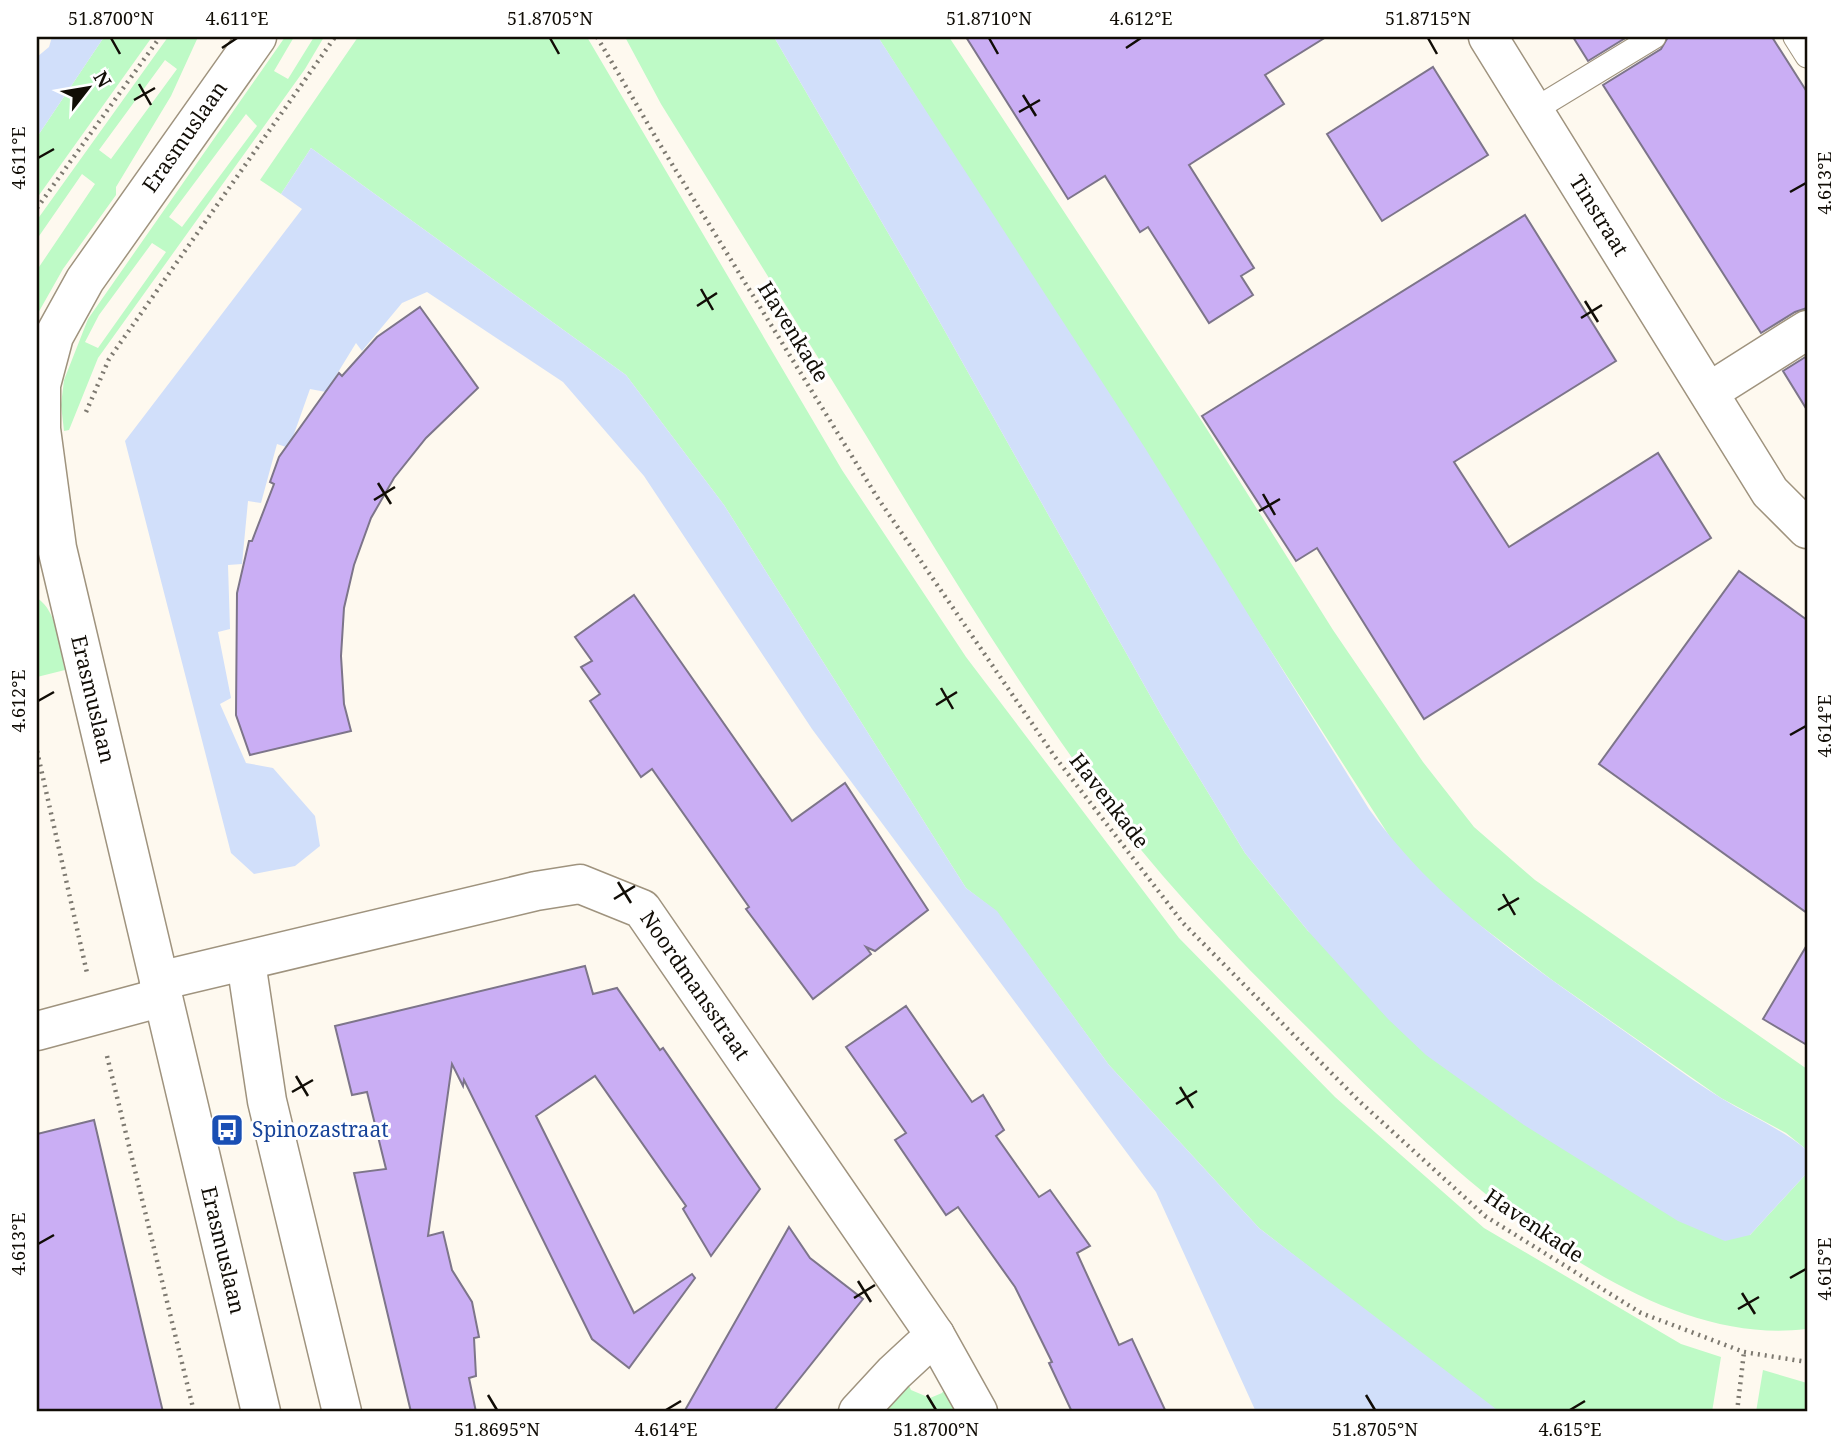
<svg xmlns="http://www.w3.org/2000/svg" width="1844" height="1449" viewBox="0 0 1844 1449" font-family="'Noto Serif',serif">
	<style>
		.green { fill: #befac6; fill-rule: evenodd }
		.water { fill: #d1dffa }
		.building { fill: #caaef4; stroke: #7d758a; stroke-width: 2 }
		.lines { fill: none; stroke-linecap: round; stroke-linejoin: round }
		.service-casing { stroke: #9f937e; stroke-width: 25 }
		.minor-casing { stroke: #9f937e; stroke-width: 41 }
		.path { stroke: #7d7970; stroke-width: 4.5; stroke-dasharray: 2 5; stroke-linecap: butt }
		.service { stroke: #fff; stroke-width: 23 }
		.minor { stroke: #fff; stroke-width: 38 }
		.ticks { fill: none; stroke: #110d06; stroke-width: 2.5 }
		.labels { text-anchor: middle; stroke-width: 6; stroke-linejoin: round; paint-order: stroke }
		.street-label { font-size: 21px; fill: #110d06; stroke: #fff }
		.transit-label { font-size: 21px; fill: #164399; stroke: #fff; text-anchor: start }
		.neatline { fill: none; stroke: #110d06; stroke-width: 2.5 }
		.ticks-label { font-size: 18px; text-anchor: middle; fill: #110d06 }
	</style>
	<rect width="100%" height="100%" fill="#fef9ef"/>
	<g class="green">
		<polygon points="104,37 152,37 37,198 37,137"/>
		<path d="M168,37H198L171,96L116,187V195L63,269L37,315V270L95,184L82,174L37,239V220ZM165,60L177,69L111,159L99,150Z"/>
		<path d="M285,37H294L274,71L288,79L314,37H324L305,69L98,358L69,430L64,431L61,405L64,380L88,319ZM246,114L257,126L182,227L169,217ZM152,243L166,252L98,348L85,342L99,315Z"/>
		<polygon points="358,37 587,37 842,470 966,657 1179,938 1335,1097 1484,1228 1681,1344 1721,1357 1712,1412 1500,1412 1482,1401 1259,1228 1109,1065 997,912 966,888 724,505 626,375 311,148 281,194 260,180"/>
		<path d="M625,37H774L933,310L1165,722L1245,853L1308,931L1750,1235L1807,1173L1806,1329C1629,1351 1435,1154 1320,1040C1244,965 1167,888 1104,802C1018,685 942,561 867,437C799,326 730,215 661,104Z"/>
		<polygon points="878,37 949,37 1203,423 1333,630 1423,762 1474,827 1535,880 1807,1069 1807,1150 1786,1133 1721,1098 1552,980 1448,901 1397,848"/>
		<path d="M37,598C58,611 59,648 65,670L37,677Z"/>
		<polygon points="1763,1370 1807,1383 1807,1412 1756,1412"/>
		<polygon points="906,1379 911,1390 930,1398 942,1393 948,1384 963,1412 878,1412"/>
	</g>
	<g class="water">
		<polygon points="52,37 104,37 37,137 37,57 49,47"/>
		<path d="M774,37H878L1145,448L1369,809C1434,899 1518,956 1607,1019C1645,1045 1682,1074 1721,1098C1750,1116 1780,1128 1807,1150V1173L1750,1235L1725,1241L1678,1221L1524,1125L1426,1055L1388,1019L1308,931L1245,853L1165,722L933,310Z"/>
		<polygon points="311,148 626,375 724,505 966,888 997,911 1109,1065 1259,1228 1500,1412 1256,1412 1156,1192 812,729 644,476 563,382 427,292 402,303 362,351 356,343 326,392 310,389 289,448 277,444 261,503 248,501 242,564 228,565 230,629 218,632 231,698 220,704 246,763 273,768 315,816 320,846 295,866 254,874 231,853 125,441 302,209 281,194"/>
	</g>
	<g class="building">
		<polygon points="966,37 1326,37 1265,75 1284,104 1189,165 1254,268 1241,276 1253,295 1209,323 1148,227 1140,232 1105,176 1068,199"/>
		<polygon points="1573,37 1627,37 1588,61"/>
		<polygon points="1668,37 1772,37 1807,92 1807,308 1795,312 1761,333 1603,85 1661,49"/>
		<polygon points="1433,67 1488,155 1382,221 1327,134"/>
		<polygon points="1525,215 1616,361 1454,462 1509,547 1658,453 1711,538 1424,719 1317,548 1296,561 1202,416"/>
		<polygon points="420,307 478,388 426,438 394,478 371,518 354,565 344,608 341,656 344,704 351,731 250,755 236,715 237,593 249,541 252,541 274,484 270,482 279,457 339,373 342,376 377,337"/>
		<polygon points="1807,356 1807,410 1783,371"/>
		<polygon points="1739,571 1807,620 1807,913 1599,764"/>
		<polygon points="634,595 792,821 845,783 928,910 875,951 866,947 871,954 813,999 746,909 749,907 652,769 641,777 590,701 600,694 581,667 592,661 575,637"/>
		<polygon points="1807,945 1807,1045 1763,1019"/>
		<polygon points="585,966 593,994 617,988 660,1050 663,1048 760,1189 711,1256 683,1209 686,1206 595,1076 536,1116 634,1313 692,1274 695,1278 629,1368 592,1339 464,1080 463,1086 452,1064 428,1236 443,1232 452,1270 472,1302 479,1337 474,1338 476,1376 469,1378 476,1412 411,1412 354,1173 386,1169 367,1092 352,1095 335,1026"/>
		<polygon points="906,1006 972,1102 983,1095 1004,1130 996,1136 1039,1197 1050,1190 1090,1246 1077,1253 1104,1312 1119,1345 1132,1339 1166,1412 1072,1412 1049,1363 1052,1362 1015,1287 958,1207 946,1215 895,1140 906,1133 846,1047"/>
		<polygon points="94,1120 144,1333 163,1412 37,1412 37,1134"/>
		<polygon points="789,1227 810,1258 863,1299 773,1412 684,1412"/>
	</g>
	<g class="lines">
		<defs>
			<g id="service">
				<polyline points="1795,37 1807,56"/>
				<polyline points="1534,110 1654,37"/>
			</g>
			<g id="minor">
				<path id="s1" d="M257,37L85,280L54,336L41,385V429L57,548L261,1412"/>
				<path id="s2" d="M1488,37L1770,492L1807,529"/>
				<polyline points="1709,392 1807,330"/>
				<polyline points="246,962 267,1101 342,1412"/>
				<path id="s3" d="M159,981L536,891L580,884L642,909L935,1335L978,1412"/>
				<polyline points="37,1031 163,997"/>
				<polyline points="858,1412 894,1373 935,1335"/>
			</g>
		</defs>
		<use href="#service" class="service-casing"/>
		<use href="#minor" class="minor-casing"/>
		<g class="path">
			<polyline points="597,37 659,143 877,497 1055,757 1183,923 1359,1101 1485,1216 1641,1313 1744,1352 1807,1362"/>
			<polyline points="37,208 160,37"/>
			<polyline points="86,412 109,359 335,37"/>
			<polyline points="37,751 87,973"/>
			<polyline points="107,1056 194,1412"/>
			<polyline points="1737,1412 1744,1352"/>
		</g>
		<use href="#service" class="service"/>
		<use href="#minor" class="minor"/>
	</g>
	<path class="ticks" d="M111,38L120,54M550,38L559,54M989,38L998,54M1428,38L1437,54M222,48L237,38M1126,48L1141,38M139,84L151,105M1023,95L1036,116M134,100L155,88M1019,112L1040,100M38,158L54,149M1790,192L1806,183M701,289L713,310M1585,301L1598,322M697,306L717,293M1581,318L1602,305M378,483L391,504M1263,494L1275,515M374,500L395,487M1259,511L1280,499M941,688L953,709M38,701L54,692M936,705L957,692M1790,735L1806,726M618,882L631,903M1503,894L1515,915M614,899L635,886M1498,910L1519,898M296,1076L308,1096M1180,1087L1193,1108M292,1092L313,1080M1176,1104L1197,1091M38,1244L54,1235M1790,1278L1806,1269M858,1281L871,1302M1742,1293L1755,1314M854,1298L875,1285M1738,1309L1759,1297M488,1395L497,1410M927,1395L936,1410M1366,1395L1375,1410M666,1410L681,1401M1570,1410L1585,1401"/>
	<defs>
		<symbol id="bus-square" viewBox="-11 -11 22 22"><rect x="-9" y="-9" width="18" height="18" rx="4" fill="#1a4fb4" stroke="#fff"/><path d="M-5-6H5V4H4V6H2V4H-2V6H-4V4H-5ZM-3.5-4V0h7V-4ZM-3.5 1.2v1.5H-2V1.2ZM2 1.2v1.5H3.5V1.2Z" fill="#fff"/></symbol>
	</defs>
	<g fill-rule="evenodd">
		<use href="#bus-square" x="208" y="1111" width="38" height="38"/>
	</g>
	<g class="labels">
		<g class="street-label">
			<text transform="translate(185 137) rotate(-55)" y="7">Erasmuslaan</text>
			<text dy="7" stroke="none"><textPath href="#s2" startOffset="210">Tinstraat</textPath></text>
			<text transform="translate(793 332) rotate(58)" y="7">Havenkade</text>
			<text dy="7" stroke="none"><textPath href="#s1" startOffset="732">Erasmuslaan</textPath></text>
			<text transform="translate(1109 801) rotate(52)" y="7">Havenkade</text>
			<text dy="7" stroke="none"><textPath href="#s3" startOffset="592">Noordmansstraat</textPath></text>
			<text transform="translate(1534 1226) rotate(34)" y="7">Havenkade</text>
			<text dy="7" stroke="none"><textPath href="#s1" startOffset="1298">Erasmuslaan</textPath></text>
		</g>
		<g class="transit-label">
			<text x="252" y="1137">Spinozastraat</text>
		</g>
	</g>
	<rect width="1844" height="1449" fill="none" stroke="#ffffff" stroke-width="77"/>
	<g transform="translate(88 88) rotate(59)" stroke="#ffffff" stroke-width="5" paint-order="stroke">
	<path d="M0-5L12 26L0 18L-12 26Z" fill="#110d06"/>
	<text y="-10" font-size="19" font-weight="bold" text-anchor="middle" fill="#110d06">N</text>
	</g>
	<rect x="38" y="38" width="1768" height="1372" class="neatline"/>
	<g class="ticks-label">
		<text x="111" y="25">51.8700°N</text>
		<text x="237" y="25">4.611°E</text>
		<text x="550" y="25">51.8705°N</text>
		<text x="989" y="25">51.8710°N</text>
		<text x="1141" y="25">4.612°E</text>
		<text x="1428" y="25">51.8715°N</text>
		<text transform="translate(19 158) rotate(-90)" y="6">4.611°E</text>
		<text transform="translate(1825 183) rotate(-90)" y="6">4.613°E</text>
		<text transform="translate(19 701) rotate(-90)" y="6">4.612°E</text>
		<text transform="translate(1825 726) rotate(-90)" y="6">4.614°E</text>
		<text transform="translate(19 1244) rotate(-90)" y="6">4.613°E</text>
		<text transform="translate(1825 1269) rotate(-90)" y="6">4.615°E</text>
		<text x="497" y="1436">51.8695°N</text>
		<text x="666" y="1436">4.614°E</text>
		<text x="936" y="1436">51.8700°N</text>
		<text x="1375" y="1436">51.8705°N</text>
		<text x="1570" y="1436">4.615°E</text>
	</g>
</svg>
